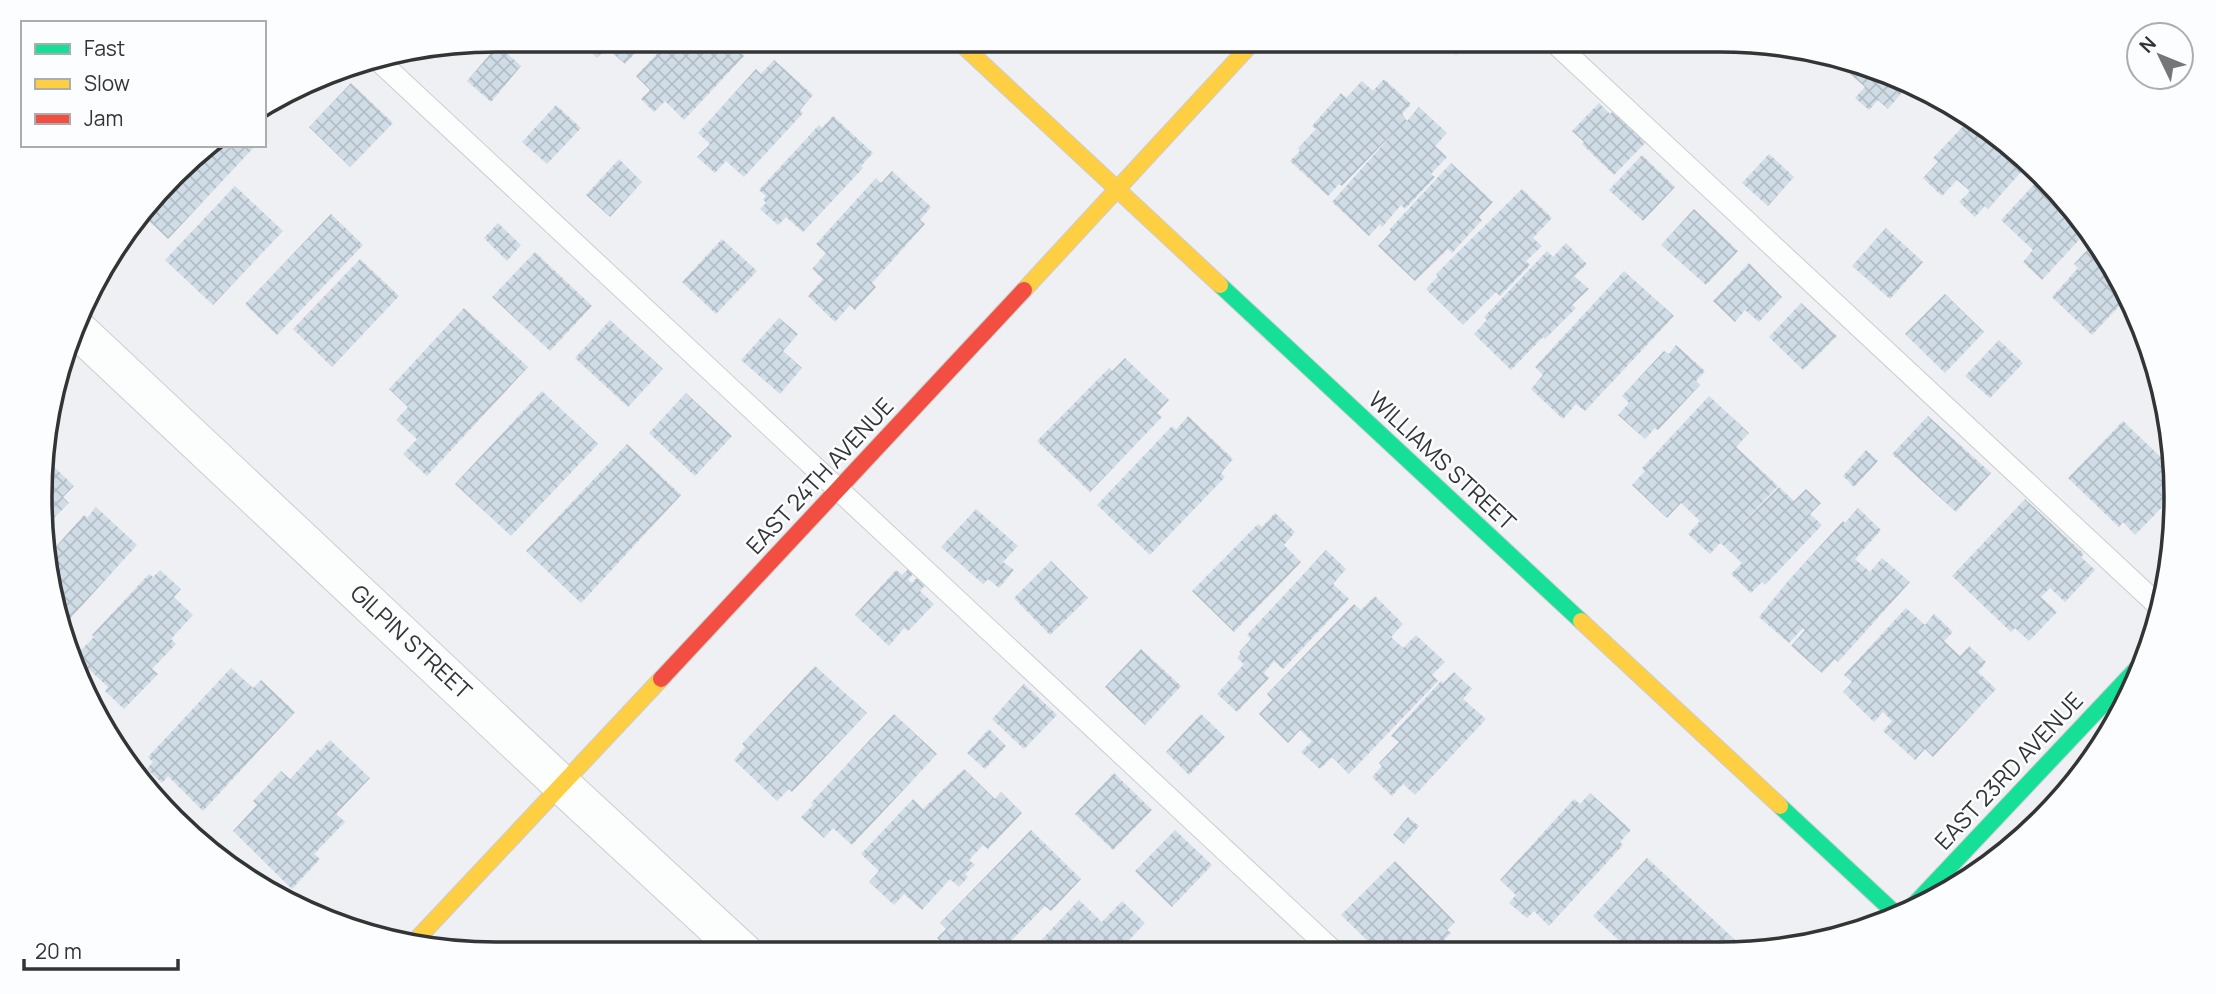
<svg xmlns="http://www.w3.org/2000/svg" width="2216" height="994" viewBox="0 0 2216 994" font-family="Manrope,sans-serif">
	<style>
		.building { fill: url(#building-cross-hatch) }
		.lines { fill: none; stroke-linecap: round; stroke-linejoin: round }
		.lane-casing { stroke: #cbcdcf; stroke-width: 23 }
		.street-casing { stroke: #cbcdcf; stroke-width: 40 }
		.fast-casing { stroke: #cbcdcf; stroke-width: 18 }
		.slow-casing { stroke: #cbcdcf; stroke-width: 18 }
		.jam-casing { stroke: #cbcdcf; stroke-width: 18 }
		.lane { stroke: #fcfdfd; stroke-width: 21 }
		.street { stroke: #fcfdfd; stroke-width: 38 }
		.fast { stroke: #16e098; stroke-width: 16 }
		.slow { stroke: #ffcf43; stroke-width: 16 }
		.jam { stroke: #f24e42; stroke-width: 16 }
		.labels { text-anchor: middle; stroke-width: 5; stroke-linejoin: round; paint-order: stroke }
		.street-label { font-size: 23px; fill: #333435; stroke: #fcfdff }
		.rim { fill: none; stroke: #333435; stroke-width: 3.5 }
	</style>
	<defs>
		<pattern id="building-cross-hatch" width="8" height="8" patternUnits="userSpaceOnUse" patternTransform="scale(1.75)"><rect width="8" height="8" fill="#d0dce6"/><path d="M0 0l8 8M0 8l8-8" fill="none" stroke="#b3bdc6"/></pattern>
	</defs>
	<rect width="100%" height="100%" fill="#eef0f3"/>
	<g class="building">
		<polygon points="582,40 647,40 625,64 607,48 597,58 580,42"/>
		<polygon points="670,40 752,40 741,53 744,56 684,120 665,101 654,112 641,99 650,90 636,76"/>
		<polygon points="1099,40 1131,40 1121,52 1113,44 1108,49"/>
		<polygon points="1441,40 1470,40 1456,55"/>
		<polygon points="498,45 521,66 491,102 467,81"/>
		<polygon points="774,60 813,95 800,110 803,113 744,177 726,161 715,173 697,157 710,144 698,133 756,69 761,74"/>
		<polygon points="1856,63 1866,65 1909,84 1888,109 1878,100 1869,110 1855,98 1865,87 1848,72"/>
		<polygon points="1384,79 1411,104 1402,114 1407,121 1419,107 1447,133 1435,146 1447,157 1431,174 1435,177 1405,209 1401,205 1382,227 1380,224 1369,236 1332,202 1396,130 1342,186 1339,184 1328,196 1290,161 1300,151 1298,148 1316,129 1312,126 1341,93 1346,98 1362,81 1373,91"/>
		<polygon points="351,83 393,123 350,167 309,127"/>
		<polygon points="1599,103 1610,114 1613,111 1646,142 1614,175 1582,144 1584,142 1572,131"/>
		<polygon points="556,105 581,128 547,164 522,142"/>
		<polygon points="833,116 873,153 861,166 863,168 803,232 786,217 778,225 760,209 766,203 763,199 766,196 759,190 819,125 822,128"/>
		<polygon points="1971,118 2020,154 2029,163 1988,209 1985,206 1975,217 1959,202 1970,191 1957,180 1942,196 1923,178 1938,162 1933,158"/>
		<polygon points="210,145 256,145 168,239 144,216 196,153"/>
		<polygon points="1769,154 1794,177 1768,206 1742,183"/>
		<polygon points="1642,155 1675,187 1643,221 1609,190"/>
		<polygon points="619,159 642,182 610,217 586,195"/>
		<polygon points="1451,163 1493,202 1479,217 1482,220 1452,253 1448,249 1415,281 1378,246 1391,232 1389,230"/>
		<polygon points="892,171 931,207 920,220 925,224 872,283 876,287 855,310 850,305 835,322 808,296 823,279 812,269 826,253 816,244 876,178 881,183"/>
		<polygon points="2042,176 2082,219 2088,230 2042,280 2023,262 2033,250 2001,220"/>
		<polygon points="235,186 283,231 213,305 165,260"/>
		<polygon points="1522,189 1552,218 1533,238 1542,246 1526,261 1530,265 1500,296 1496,292 1463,325 1426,289 1438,276 1436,274"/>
		<polygon points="1694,209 1738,251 1706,285 1661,245"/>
		<polygon points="331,214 363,245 277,335 245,304"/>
		<polygon points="498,223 521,245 507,261 484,238"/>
		<polygon points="1886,228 1923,262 1890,299 1852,266"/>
		<polygon points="722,239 757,271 716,314 682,282"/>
		<polygon points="2094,239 2129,295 2134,308 2128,314 2119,306 2092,335 2052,297 2078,268 2074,264 2092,245 2090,244"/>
		<polygon points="1566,243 1587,264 1574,276 1589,289 1572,305 1576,308 1545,339 1543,337 1511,370 1474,334 1487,320 1484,317 1547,251 1553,257"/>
		<polygon points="535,252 592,306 550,351 492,297"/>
		<polygon points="360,259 399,296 332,367 293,329"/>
		<polygon points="1749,263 1782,297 1759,322 1745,310 1735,322 1713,301"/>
		<polygon points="1624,271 1674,316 1585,411 1576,404 1563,419 1531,389 1543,375 1535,367"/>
		<polygon points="1945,294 1984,332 1945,373 1905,334"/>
		<polygon points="1801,303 1837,336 1803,370 1769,337"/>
		<polygon points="464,308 528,367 427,476 403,454 417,439 396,420 408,407 389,389"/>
		<polygon points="779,318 798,334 783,351 802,368 780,394 741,360"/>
		<polygon points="610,320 663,369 628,407 575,358"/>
		<polygon points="1999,340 2023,363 1990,398 1965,376"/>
		<polygon points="1676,345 1705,371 1696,381 1700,385 1658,430 1655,428 1645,439 1618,415 1629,403 1622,396 1664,351 1669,354"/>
		<polygon points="1125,358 1169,400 1157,413 1162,417 1090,492 1037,441 1109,368 1112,371"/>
		<polygon points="542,391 598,444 511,536 455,484"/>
		<polygon points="686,393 732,436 695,476 649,433"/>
		<polygon points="1709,396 1749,433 1736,447 1778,486 1730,536 1779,487 1794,501 1806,489 1821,503 1810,514 1822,525 1765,585 1762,582 1751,593 1731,574 1742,563 1723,545 1720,543 1710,554 1688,534 1700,521 1681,503 1667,518 1632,485 1645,471 1642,468"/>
		<polygon points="1188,416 1233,459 1221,473 1225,477 1150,555 1097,505 1172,426 1176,430"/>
		<polygon points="1928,416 1991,473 1956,512 1892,454"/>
		<polygon points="2123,421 2171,467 2168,469 2175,475 2174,495 2135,535 2123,522 2119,527 2068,478"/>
		<polygon points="627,444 681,495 581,603 526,551"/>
		<polygon points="1866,450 1878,461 1854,487 1843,476"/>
		<polygon points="47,460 74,486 63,497 69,503 45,527"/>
		<polygon points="2025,499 2084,554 2081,557 2095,570 2065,602 2050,588 2041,597 2057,612 2029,641 2015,628 2011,632 1952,576"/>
		<polygon points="96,507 137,545 66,623 45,559 84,515 87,518"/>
		<polygon points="1858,508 1881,530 1855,559 1870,572 1882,558 1910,582 1838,662 1835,659 1822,673 1791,646 1805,630 1803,628 1789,643 1759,617 1788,581 1843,521 1845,523"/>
		<polygon points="976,509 1018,546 1003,562 1014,570 999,588 988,579 983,584 941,547"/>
		<polygon points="1275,513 1295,532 1284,545 1301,562 1234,632 1192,591 1258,524 1262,527"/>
		<polygon points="1326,550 1346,569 1333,584 1349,599 1283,669 1274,661 1264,673 1269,678 1237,712 1217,694 1244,664 1237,658 1241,653 1239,652 1251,639 1247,635"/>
		<polygon points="1051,561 1088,598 1050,635 1014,598"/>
		<polygon points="908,569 913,574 908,580 912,583 919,575 928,582 920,591 934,604 908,631 904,628 889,646 855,615 896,570 902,575"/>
		<polygon points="160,570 181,589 174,597 193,615 171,639 176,644 152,669 158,674 124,709 105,691 108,687 79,660 77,654 94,637 92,635 149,574 153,577"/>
		<polygon points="1375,596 1403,624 1391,637 1403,648 1416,635 1445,662 1432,675 1438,681 1349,774 1332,757 1320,769 1301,752 1312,741 1300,730 1288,743 1259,714 1272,700 1267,694 1354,604 1361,610"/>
		<polygon points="1906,608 1925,625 1934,614 1953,632 1944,641 1960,656 1969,646 1986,662 1978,672 1996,689 1933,757 1925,749 1915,760 1883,731 1892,721 1883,712 1874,722 1843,692 1852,682 1844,675"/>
		<polygon points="1141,649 1181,686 1145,725 1105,687"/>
		<polygon points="815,666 867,713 792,792 789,789 777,801 734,760 745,747 742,744"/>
		<polygon points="231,668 253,688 261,680 295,712 203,811 168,776 162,783 147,769 153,762 148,757"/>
		<polygon points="1454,672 1472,689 1463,699 1486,719 1415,795 1403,784 1392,796 1372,777 1382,766 1379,763 1399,742 1391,736 1441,681 1443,683"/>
		<polygon points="1024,684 1057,715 1024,749 992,719"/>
		<polygon points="894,714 937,754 852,845 833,828 824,838 801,817 813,805 811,803"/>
		<polygon points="1201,714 1225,737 1189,775 1166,752"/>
		<polygon points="989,729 1006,746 985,769 967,753"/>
		<polygon points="330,740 370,778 336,814 345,822 314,854 320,859 292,889 233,831 257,805 253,801 281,771 290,779 318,749 320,751"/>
		<polygon points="964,769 995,799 1001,792 1022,813 988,849 983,845 969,860 975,865 965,874 968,877 959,887 950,879 922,910 904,894 894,905 869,882 879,871 861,854 913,799 923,809"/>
		<polygon points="1114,773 1152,810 1113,850 1075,814"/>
		<polygon points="1590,793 1631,830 1620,842 1623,845 1549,926 1534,911 1527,918 1509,903 1516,895 1500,880 1574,799 1580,804"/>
		<polygon points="1408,817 1419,826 1404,844 1393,835"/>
		<polygon points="1031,830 1081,879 1051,911 1045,906 1000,952 952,952 937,938 946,929 940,923"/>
		<polygon points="1175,830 1212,865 1172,907 1135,871"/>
		<polygon points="1647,858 1746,950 1629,950 1593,916"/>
		<polygon points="1395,861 1455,922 1447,930 1451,933 1433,951 1378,951 1341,915"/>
		<polygon points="1079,900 1102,922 1122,901 1145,923 1118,952 1030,952"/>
	</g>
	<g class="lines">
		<defs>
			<g id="lane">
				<polyline points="1552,40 2160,607"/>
				<polyline points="378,60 1333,951"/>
			</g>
			<polyline id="street" points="78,330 562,785 744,953"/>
			<g id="fast">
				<polyline points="1220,285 1581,621"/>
				<polyline points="1780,806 1896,914"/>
				<polyline points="1909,910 2143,662"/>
			</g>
			<g id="slow">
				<polyline points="957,40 1220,285"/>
				<polyline points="1024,290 1255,40"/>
				<polyline points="1581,621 1780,806"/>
				<polyline points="416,940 661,679"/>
			</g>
			<polyline id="jam" points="661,679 1024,290"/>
		</defs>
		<use href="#lane" class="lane-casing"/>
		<use href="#street" class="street-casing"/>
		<use href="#fast" class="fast-casing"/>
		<use href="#slow" class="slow-casing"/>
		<use href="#jam" class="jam-casing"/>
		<use href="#lane" class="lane"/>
		<use href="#street" class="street"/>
		<use href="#fast" class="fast"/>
		<use href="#slow" class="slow"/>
		<use href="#jam" class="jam"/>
	</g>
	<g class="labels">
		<g class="street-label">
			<text transform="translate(1442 461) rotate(43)" y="8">WILLIAMS STREET</text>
			<text transform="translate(820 476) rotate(-47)" y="8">EAST 24TH AVENUE</text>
			<text transform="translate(411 642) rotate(43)" y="8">GILPIN STREET</text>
			<text transform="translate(2009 771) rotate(-47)" y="8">EAST 23RD AVENUE</text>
		</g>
	</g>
	<path d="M0 0H2216V994H0ZM496 52H1720A444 444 0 0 1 2164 496V498A444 444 0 0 1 1720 942H496A444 444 0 0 1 52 498V496A444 444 0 0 1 496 52Z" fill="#fcfdff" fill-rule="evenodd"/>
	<path class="rim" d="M496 52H1720A444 444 0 0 1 2164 496V498A444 444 0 0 1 1720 942H496A444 444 0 0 1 52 498V496A444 444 0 0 1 496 52Z"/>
	<rect x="21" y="21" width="245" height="126" fill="#fcfdff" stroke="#acadae" stroke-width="2"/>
	<rect x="35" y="44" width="35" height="10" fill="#16e098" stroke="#acadae" stroke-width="2"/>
	<text x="84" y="56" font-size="21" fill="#333435">Fast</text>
	<rect x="35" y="79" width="35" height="10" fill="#ffcf43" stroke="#acadae" stroke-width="2"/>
	<text x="84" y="91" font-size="21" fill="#333435">Slow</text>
	<rect x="35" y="114" width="35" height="10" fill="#f24e42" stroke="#acadae" stroke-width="2"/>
	<text x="84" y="126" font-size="21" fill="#333435">Jam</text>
	<g transform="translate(2160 56) rotate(313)"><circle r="33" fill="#fcfdff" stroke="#acadae" stroke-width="2"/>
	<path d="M0-5L12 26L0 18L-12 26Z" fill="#747678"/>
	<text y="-10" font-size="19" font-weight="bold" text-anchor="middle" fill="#333435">N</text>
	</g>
	<path d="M24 959v10h154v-10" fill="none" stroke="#333435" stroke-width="3.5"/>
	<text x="35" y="959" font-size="21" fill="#333435" stroke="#fcfdff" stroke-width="5" paint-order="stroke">20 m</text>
</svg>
